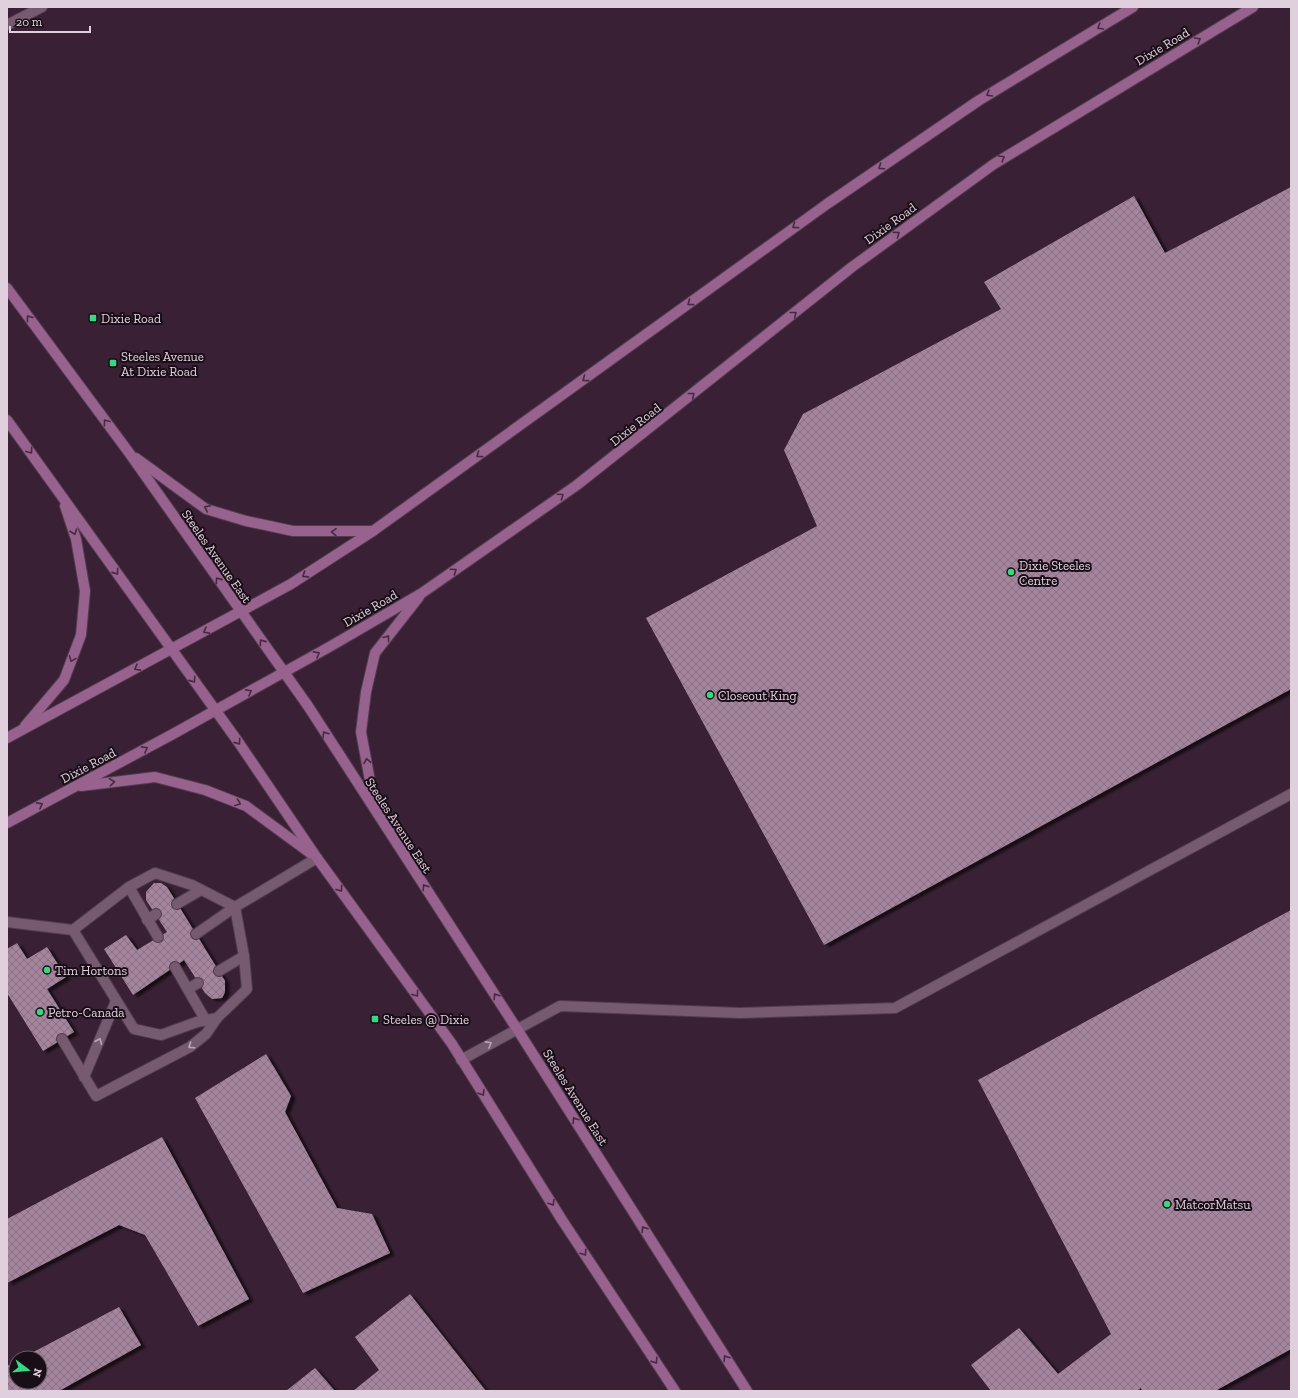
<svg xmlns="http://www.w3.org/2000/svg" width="1298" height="1398" viewBox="0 0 1298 1398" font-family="'Zilla Slab',serif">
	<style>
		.building { fill: url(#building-cross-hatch); filter: url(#shadow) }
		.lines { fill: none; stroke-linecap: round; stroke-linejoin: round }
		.service-casing { stroke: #513c4e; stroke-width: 12 }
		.secondary-casing { stroke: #513c4e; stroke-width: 12 }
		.service { stroke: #765a70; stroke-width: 10 }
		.secondary { stroke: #97628d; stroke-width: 10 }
		.oneway { stroke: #452b40 }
		.oneway2 { stroke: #bba6b6 }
		.poi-dot { fill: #37d880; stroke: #190e17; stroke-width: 1.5 }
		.labels { text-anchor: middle; stroke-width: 4; stroke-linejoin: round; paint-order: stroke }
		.street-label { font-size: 13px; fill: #e0cfdc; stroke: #190e17 }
		.poi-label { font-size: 13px; fill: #e0cfdc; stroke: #190e17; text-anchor: start }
	</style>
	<defs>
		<pattern id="building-cross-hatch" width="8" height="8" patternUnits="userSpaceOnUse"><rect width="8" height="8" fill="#a4859d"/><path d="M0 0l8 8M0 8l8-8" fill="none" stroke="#877082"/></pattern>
		<filter id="shadow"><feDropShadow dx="4.5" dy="2.5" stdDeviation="1" flood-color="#0009"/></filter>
	</defs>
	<rect width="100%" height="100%" fill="#392034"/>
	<g class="building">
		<polygon points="1291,187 1291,689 824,945 646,618 817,526 784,450 803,414 1001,309 984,282 1134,196 1165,253"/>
		<polygon points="154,883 161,883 167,887 225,981 225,992 222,998 212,999 205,993 184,960 133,995 104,949 126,935 137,950 167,932 146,900 146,892"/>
		<polygon points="1291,910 1291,1349 1215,1391 1142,1391 1141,1388 1137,1391 991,1391 971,1365 1019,1328 1058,1374 1111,1334 978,1080"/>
		<polygon points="17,943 27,959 47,947 66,977 47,989 74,1032 43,1051 7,993 7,949"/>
		<polygon points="266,1054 291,1096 285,1112 337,1208 372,1214 390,1253 303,1293 195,1098"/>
		<polygon points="162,1137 249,1299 198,1326 145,1235 119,1225 7,1283 7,1219"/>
		<polygon points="410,1294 486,1391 353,1391 379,1370 355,1337"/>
		<polygon points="119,1307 141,1345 59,1391 7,1391 7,1366 16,1361 16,1382 40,1382 40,1358 22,1358"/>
		<polygon points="315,1368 335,1391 286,1391"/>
	</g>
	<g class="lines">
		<defs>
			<g id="service">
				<polyline points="7,25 42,7"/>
				<polyline points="129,887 158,937"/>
				<polyline points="177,904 201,890"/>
				<polyline points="147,920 156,914"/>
				<polyline points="7,922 73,930 129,887 155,873 192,885 235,907 317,858"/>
				<polyline points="73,930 134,1029 161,1035 197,1022 217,1018 247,989 244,956 235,907 196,934"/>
				<polyline points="175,967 206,1021"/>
				<polyline points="219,971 244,956"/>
				<polyline points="188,989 198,983"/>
				<polyline points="62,1039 96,1096 190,1047 206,1034 217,1018"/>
				<polyline points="461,1060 560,1006 740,1013 895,1008 1291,794"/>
				<polyline points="84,1077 116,1001"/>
			</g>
			<g id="secondary">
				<polyline points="7,288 130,454 308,706 517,1029 747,1391"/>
				<polyline points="7,420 239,743 317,858 452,1044 562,1220 675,1391"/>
				<polyline points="136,458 206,509 246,521 293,531 373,531"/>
				<polyline points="25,726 64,680 81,635 85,591 76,539 65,506"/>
				<polyline points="7,738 291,584 373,531 827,204 978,101 1133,7"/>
				<polyline points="81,786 155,777 205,790 246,806 310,853"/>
				<polyline points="375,808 361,732 366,692 375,653 419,597"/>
				<polyline points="7,823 173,734 331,646 422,593 577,485 852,267 994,164 1253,7"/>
			</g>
		</defs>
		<use href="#service" class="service-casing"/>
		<use href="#secondary" class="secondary-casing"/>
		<use href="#service" class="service"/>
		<use href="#secondary" class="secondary"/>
	</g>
	<defs><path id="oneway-chevron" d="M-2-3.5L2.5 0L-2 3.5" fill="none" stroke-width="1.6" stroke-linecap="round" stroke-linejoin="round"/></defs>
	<g class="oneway">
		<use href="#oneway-chevron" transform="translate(1100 27) rotate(149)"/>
		<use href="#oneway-chevron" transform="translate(1198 40) rotate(-31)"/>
		<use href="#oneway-chevron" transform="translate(989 94) rotate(149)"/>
		<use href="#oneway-chevron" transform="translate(1002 158) rotate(-31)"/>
		<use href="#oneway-chevron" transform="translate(881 167) rotate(146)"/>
		<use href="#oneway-chevron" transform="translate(795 226) rotate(144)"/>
		<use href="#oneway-chevron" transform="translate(897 234) rotate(-36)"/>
		<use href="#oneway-chevron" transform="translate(690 303) rotate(144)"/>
		<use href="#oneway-chevron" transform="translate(794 314) rotate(-39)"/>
		<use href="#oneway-chevron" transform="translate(29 318) rotate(-127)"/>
		<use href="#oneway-chevron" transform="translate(585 379) rotate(144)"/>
		<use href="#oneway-chevron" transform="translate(692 395) rotate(-39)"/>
		<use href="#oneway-chevron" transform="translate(106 422) rotate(-127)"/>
		<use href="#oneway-chevron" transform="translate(30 451) rotate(54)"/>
		<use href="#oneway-chevron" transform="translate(479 455) rotate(144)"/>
		<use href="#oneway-chevron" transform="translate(561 496) rotate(-35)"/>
		<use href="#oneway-chevron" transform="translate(207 508) rotate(-154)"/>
		<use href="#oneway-chevron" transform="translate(74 532) rotate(71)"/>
		<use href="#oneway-chevron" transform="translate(334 532) rotate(-179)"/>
		<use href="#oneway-chevron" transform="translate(454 571) rotate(-35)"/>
		<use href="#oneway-chevron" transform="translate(116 572) rotate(55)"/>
		<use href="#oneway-chevron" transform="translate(305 575) rotate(147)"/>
		<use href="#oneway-chevron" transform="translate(218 580) rotate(-125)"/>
		<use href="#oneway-chevron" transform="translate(206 631) rotate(152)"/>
		<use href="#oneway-chevron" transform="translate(387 638) rotate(-52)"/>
		<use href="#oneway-chevron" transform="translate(262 642) rotate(-125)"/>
		<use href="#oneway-chevron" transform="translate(317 654) rotate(-29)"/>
		<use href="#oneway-chevron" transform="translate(72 659) rotate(111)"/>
		<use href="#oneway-chevron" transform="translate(137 668) rotate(151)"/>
		<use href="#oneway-chevron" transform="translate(193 680) rotate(55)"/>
		<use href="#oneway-chevron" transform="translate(249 692) rotate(-29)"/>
		<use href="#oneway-chevron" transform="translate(325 734) rotate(-123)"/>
		<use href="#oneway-chevron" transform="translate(238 742) rotate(55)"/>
		<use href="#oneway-chevron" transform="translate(145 749) rotate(-28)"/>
		<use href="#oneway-chevron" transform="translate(367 761) rotate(-101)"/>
		<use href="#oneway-chevron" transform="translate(112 782) rotate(-7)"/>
		<use href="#oneway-chevron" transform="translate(238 803) rotate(21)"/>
		<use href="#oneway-chevron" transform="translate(40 805) rotate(-28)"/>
		<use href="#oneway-chevron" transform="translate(425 887) rotate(-123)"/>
		<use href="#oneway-chevron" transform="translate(340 889) rotate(54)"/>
		<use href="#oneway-chevron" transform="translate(416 994) rotate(54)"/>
		<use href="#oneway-chevron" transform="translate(496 996) rotate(-123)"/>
		<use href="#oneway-chevron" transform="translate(482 1093) rotate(58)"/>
		<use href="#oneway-chevron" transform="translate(575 1120) rotate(-122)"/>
		<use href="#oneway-chevron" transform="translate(552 1203) rotate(58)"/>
		<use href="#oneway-chevron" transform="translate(644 1229) rotate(-122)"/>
		<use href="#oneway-chevron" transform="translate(584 1253) rotate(57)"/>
		<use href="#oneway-chevron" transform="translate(726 1358) rotate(-122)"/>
		<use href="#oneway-chevron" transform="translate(655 1361) rotate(57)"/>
	</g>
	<g class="oneway2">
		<use href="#oneway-chevron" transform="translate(99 1041) rotate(-67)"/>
		<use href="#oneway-chevron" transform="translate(489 1044) rotate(-29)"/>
		<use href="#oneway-chevron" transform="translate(191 1046) rotate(146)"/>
	</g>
	<g class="poi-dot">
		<rect x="89" y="314" width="8" height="8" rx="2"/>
		<rect x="109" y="359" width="8" height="8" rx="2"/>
		<circle cx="1011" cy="572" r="4"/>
		<circle cx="710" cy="695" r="4"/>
		<circle cx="47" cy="970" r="4"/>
		<circle cx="40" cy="1012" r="4"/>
		<rect x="371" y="1015" width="8" height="8" rx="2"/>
		<circle cx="1167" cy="1204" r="4"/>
	</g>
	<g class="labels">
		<g class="street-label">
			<text transform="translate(1162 46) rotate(-31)" y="5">Dixie Road</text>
			<text transform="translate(890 223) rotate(-36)" y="5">Dixie Road</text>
			<text transform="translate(635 424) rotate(-38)" y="5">Dixie Road</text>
			<text transform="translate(217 556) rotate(55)" y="5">Steeles Avenue East</text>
			<text transform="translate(370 608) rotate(-30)" y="5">Dixie Road</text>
			<text transform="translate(88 765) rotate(-28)" y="5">Dixie Road</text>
			<text transform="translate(399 825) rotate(57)" y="5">Steeles Avenue East</text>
			<text transform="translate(576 1097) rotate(58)" y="5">Steeles Avenue East</text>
		</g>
		<g class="poi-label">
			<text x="101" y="323">Dixie Road</text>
			<text x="121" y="361">Steeles Avenue<tspan x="121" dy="15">At Dixie Road</tspan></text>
			<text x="1019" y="570">Dixie Steeles<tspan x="1019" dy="15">Centre</tspan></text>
			<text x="718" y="700">Closeout King</text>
			<text x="55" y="975">Tim Hortons</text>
			<text x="48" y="1017">Petro-Canada</text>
			<text x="383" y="1024">Steeles @ Dixie</text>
			<text x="1175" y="1209">MatcorMatsu</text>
		</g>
	</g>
	<rect width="1298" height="1398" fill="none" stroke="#e0cfdc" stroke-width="16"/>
	<g transform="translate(28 1370) rotate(106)"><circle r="19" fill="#190e17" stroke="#695b66"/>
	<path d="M0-3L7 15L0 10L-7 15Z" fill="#37d880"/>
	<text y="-6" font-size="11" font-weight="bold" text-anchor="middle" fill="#e0cfdc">N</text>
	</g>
	<path d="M10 26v6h80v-6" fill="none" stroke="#e0cfdc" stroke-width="2"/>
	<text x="16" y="26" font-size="12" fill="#e0cfdc" stroke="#190e17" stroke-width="3" paint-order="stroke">20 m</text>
</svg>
